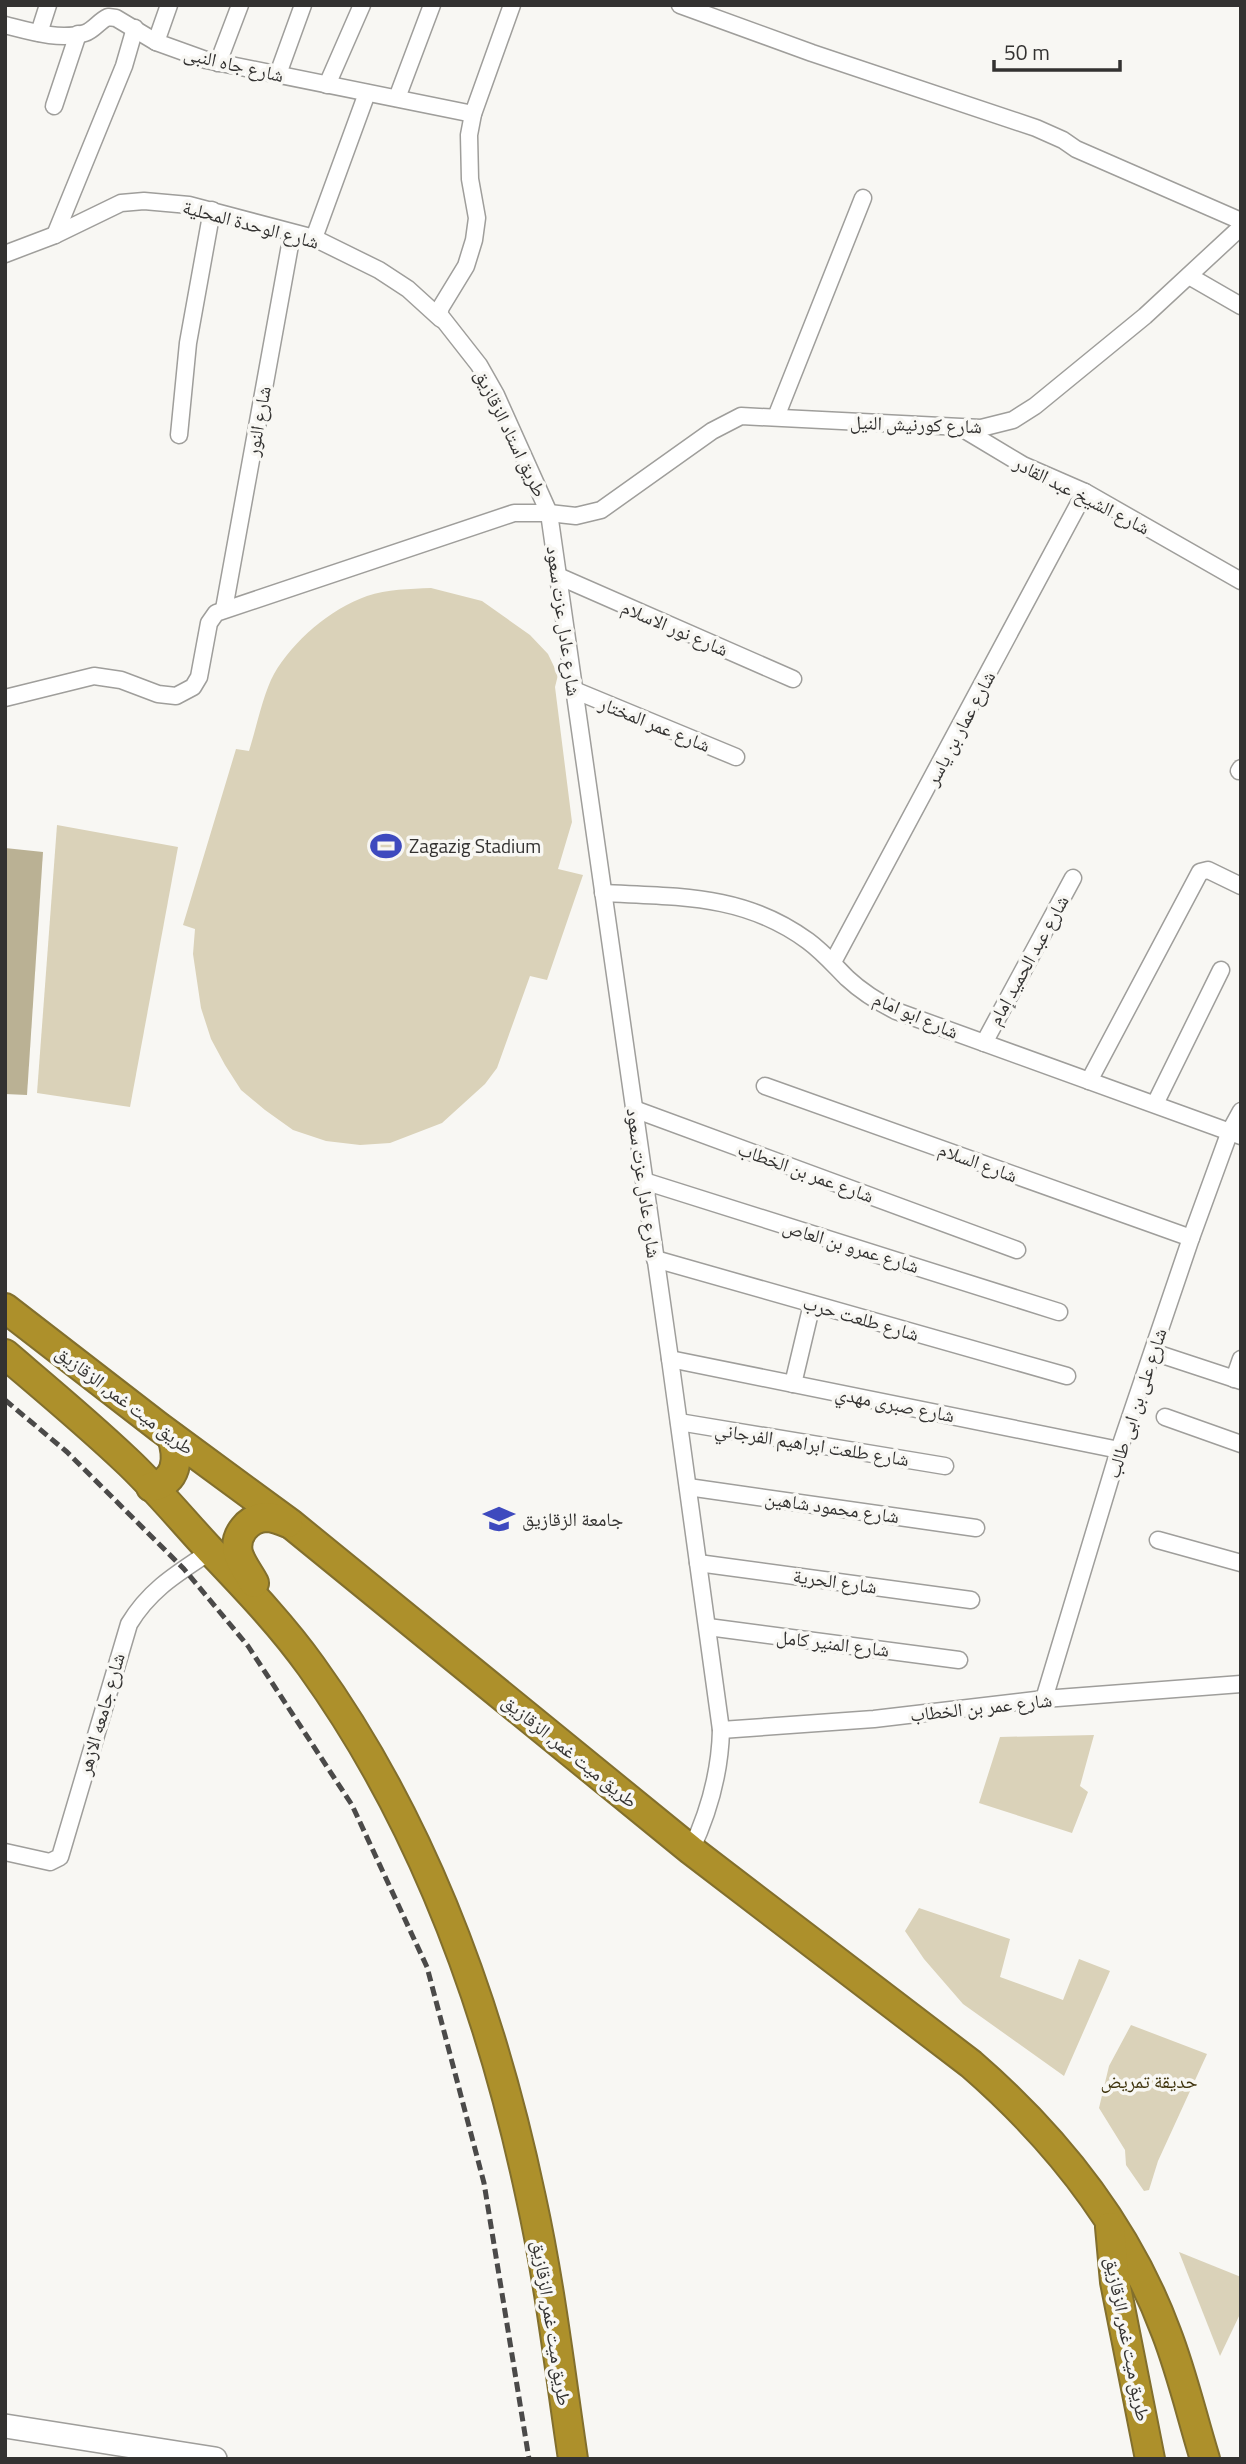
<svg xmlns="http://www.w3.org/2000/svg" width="1246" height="2464" viewBox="0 0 1246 2464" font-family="'Titillium Web','Noto Naskh Arabic',sans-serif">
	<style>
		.green { fill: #dad2b9 }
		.water { fill: #bab194 }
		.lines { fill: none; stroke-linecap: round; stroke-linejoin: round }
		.street-casing { stroke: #9f9e9b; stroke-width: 19 }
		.secondary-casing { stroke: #9f9e9b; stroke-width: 26 }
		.highway-casing { stroke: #826f2d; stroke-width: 32 }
		.street { stroke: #fff; stroke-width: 16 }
		.secondary { stroke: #fff; stroke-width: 23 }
		.highway { stroke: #ad902b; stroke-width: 28 }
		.rail { stroke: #4b4a49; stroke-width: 5; stroke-dasharray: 10 5; stroke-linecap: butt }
		.labels { text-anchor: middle; stroke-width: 7; stroke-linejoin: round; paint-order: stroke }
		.street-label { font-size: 19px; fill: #333231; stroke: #f8f7f3 }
		.poi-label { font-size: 19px; fill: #333231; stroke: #f8f7f3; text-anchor: start }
		.park-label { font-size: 19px; fill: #3e330c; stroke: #f8f7f3 }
	</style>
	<rect width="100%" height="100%" fill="#f8f7f3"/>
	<g class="green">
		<path d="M431,588L482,601L530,635L548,654L558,675L555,687L572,822L558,869L583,875L547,980L530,976L497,1068L485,1084L442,1123L390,1143L360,1145L326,1141L293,1130L265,1110L241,1090L225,1065L211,1039L201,1008L193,954L195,929L183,925L236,749L249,751C256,729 263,694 274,674C293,641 330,609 367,596C387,589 410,589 431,588Z"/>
		<polygon points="57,825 178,847 130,1107 37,1093"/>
		<polygon points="1094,1735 1080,1786 1088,1792 1072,1833 979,1803 1000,1737"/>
		<polygon points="919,1908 1010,1939 1000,1977 1063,2000 1079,1959 1110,1971 1064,2076 963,2004 924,1959 905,1931"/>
		<polygon points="1131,2025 1207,2054 1158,2161 1149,2190 1144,2191 1126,2165 1125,2150 1099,2108 1109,2066"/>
		<polygon points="1179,2252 1241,2277 1241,2312 1220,2356"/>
	</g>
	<polygon class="water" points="5,848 43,852 27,1095 5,1094"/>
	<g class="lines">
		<defs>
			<g id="street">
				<path d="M512,5L473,114L469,135L470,179L477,218L474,240L466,266L441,307L439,314L479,365L496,395L549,513L670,1359L721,1730C720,1772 709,1812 691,1850"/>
				<polyline points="680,5 812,53 1036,128 1063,140 1076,149 1241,221"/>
				<path d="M5,25C29,31 60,41 85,33C94,30 99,21 108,17L116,18L156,42L206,60L473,114"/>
				<polyline points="39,33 48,5"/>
				<polyline points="156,42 169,5"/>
				<polyline points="218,63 240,5"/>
				<polyline points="278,74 303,5"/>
				<polyline points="327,85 362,5"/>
				<polyline points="397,98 432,5"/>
				<polyline points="54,106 78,34"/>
				<polyline points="55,235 124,66 135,28"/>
				<polyline points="314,238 367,93"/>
				<polyline points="5,254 55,235 121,203 144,201 189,205 314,238 379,270 408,289 441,319"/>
				<polyline points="1189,276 1241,306"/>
				<polyline points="776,417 863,198"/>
				<polyline points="963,429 1023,465 1085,492 1241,581"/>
				<polyline points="179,435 188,343 212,210"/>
				<polyline points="558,576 793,679"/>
				<polyline points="224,609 292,234"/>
				<polyline points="574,690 736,757"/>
				<polyline points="5,698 94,676 121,680 158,694 176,696 193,687 199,677 209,623 216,613 514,513 549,513 576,516 601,510 712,431 741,416 981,428 1013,420 1035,406 1145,316 1241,227"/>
				<polyline points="1239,771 1241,768"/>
				<path d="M603,893C679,897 744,894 808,941C823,952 834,965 847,978C862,992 878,1002 896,1011L1241,1136"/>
				<polyline points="833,962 1085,492"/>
				<polyline points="984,1043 1073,878"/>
				<polyline points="1089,1081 1200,872 1208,870 1241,886"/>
				<polyline points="765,1086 1191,1238"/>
				<polyline points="1155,1104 1221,970"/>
				<polyline points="634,1109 1017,1250"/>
				<polyline points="644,1181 1059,1312"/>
				<polyline points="655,1259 1067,1376"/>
				<polyline points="1153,1352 1241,1381"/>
				<polyline points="670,1359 1119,1450"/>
				<polyline points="1234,1379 1241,1359"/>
				<polyline points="793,1384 812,1304"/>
				<polyline points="1165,1417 1241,1444"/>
				<polyline points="679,1422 945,1466"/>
				<polyline points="688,1487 976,1528"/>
				<polyline points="1158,1540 1241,1563"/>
				<polyline points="698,1563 971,1600"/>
				<polyline points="708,1627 959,1660"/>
				<polyline points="1044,1699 1119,1450 1191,1238 1230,1131 1241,1111"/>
				<polyline points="721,1730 874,1719 1044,1699 1241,1684"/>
				<path d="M5,1852L50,1862L60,1857L129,1624C150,1589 178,1573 211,1551"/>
			</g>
			<polyline id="secondary" points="5,2426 215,2459"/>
			<g id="highway">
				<path d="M5,1308L159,1427L291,1524L691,1850L971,2064C1055,2137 1127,2227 1166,2332C1182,2373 1192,2417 1205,2459"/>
				<path d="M5,1354C46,1389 87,1423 126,1460C156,1488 182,1520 210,1550C245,1587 281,1624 311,1666C425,1824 491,2009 531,2198C550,2284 560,2372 573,2459"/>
				<path d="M151,1487C178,1482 179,1458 172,1437"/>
				<path d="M254,1583C249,1573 241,1564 238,1553C234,1535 248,1518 266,1517C274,1517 281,1520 288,1523"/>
				<polyline points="1110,2227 1115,2282 1150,2459"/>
			</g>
		</defs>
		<use href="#street" class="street-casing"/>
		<use href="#secondary" class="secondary-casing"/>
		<use href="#highway" class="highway-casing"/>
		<use href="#street" class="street"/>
		<use href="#secondary" class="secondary"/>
		<use href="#highway" class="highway"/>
		<polyline class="rail" points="5,1400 67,1452 184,1569 248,1646 352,1805 427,1967 484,2183 529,2459"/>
	</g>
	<defs>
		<symbol id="stadium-bare" viewBox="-9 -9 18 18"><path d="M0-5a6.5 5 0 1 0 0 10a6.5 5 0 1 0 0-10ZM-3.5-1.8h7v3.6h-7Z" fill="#3e4abe" stroke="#f8f7f3" stroke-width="2.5" paint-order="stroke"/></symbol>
		<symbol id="university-bare" viewBox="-9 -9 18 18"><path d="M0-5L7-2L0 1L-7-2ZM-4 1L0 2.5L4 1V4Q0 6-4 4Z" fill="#3e4abe" stroke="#f8f7f3" stroke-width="2.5" paint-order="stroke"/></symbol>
	</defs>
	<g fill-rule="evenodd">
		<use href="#stadium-bare" x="364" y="824" width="44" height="44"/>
		<use href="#university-bare" x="477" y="1497" width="44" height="44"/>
	</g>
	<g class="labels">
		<g class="street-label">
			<text transform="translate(234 64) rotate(13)" y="7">شارع جاه النبى</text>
			<text transform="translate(251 224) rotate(15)" y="7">شارع الوحدة المحلية</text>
			<text transform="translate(258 421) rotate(-80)" y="7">شارع النور</text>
			<text transform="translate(916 424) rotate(2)" y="7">شارع كورنيش النيل</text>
			<text transform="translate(511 433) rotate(64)" y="7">طريق استاد الزقازيق</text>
			<text transform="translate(1082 495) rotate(27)" y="7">شارع الشيخ عبد القادر</text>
			<text transform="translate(564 621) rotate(82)" y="7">شارع عادل عزت سعود</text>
			<text transform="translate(675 628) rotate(23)" y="7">شارع نور الاسلام</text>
			<text transform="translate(655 724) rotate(22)" y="7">شارع عمر المختار</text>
			<text transform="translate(960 728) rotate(-62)" y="7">شارع عمار بن ياسر</text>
			<text transform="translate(1028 960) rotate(-61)" y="7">شارع عبد الحميد إمام</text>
			<text transform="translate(916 1015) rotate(23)" y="7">شارع ابو امام</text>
			<text transform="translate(978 1162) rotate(20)" y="7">شارع السلام</text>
			<text transform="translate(806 1172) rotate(20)" y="7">شارع عمر بن الخطاب</text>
			<text transform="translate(644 1183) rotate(82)" y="7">شارع عادل عزت سعود</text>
			<text transform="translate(851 1246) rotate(17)" y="7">شارع عمرو بن العاص</text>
			<text transform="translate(861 1318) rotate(16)" y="7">شارع طلعت حرب</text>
			<text transform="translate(125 1400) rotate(37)" y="7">طريق ميت غمر, الزقازيق</text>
			<text transform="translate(1136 1403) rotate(-72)" y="7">شارع على بن ابى طالب</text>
			<text transform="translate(895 1404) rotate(11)" y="7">شارع صبرى مهدي</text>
			<text transform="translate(812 1444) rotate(9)" y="7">شارع طلعت ابراهيم الفرجاني</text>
			<text transform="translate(832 1507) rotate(8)" y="7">شارع محمود شاهين</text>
			<text transform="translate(835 1581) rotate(8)" y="7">شارع الحرية</text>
			<text transform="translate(833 1643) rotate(7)" y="7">شارع المنير كامل</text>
			<text transform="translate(981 1707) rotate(-6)" y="7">شارع عمر بن الخطاب</text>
			<text transform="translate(101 1714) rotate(-74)" y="7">شارع جامعه الازهر</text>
			<text transform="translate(570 1751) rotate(39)" y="7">طريق ميت غمر, الزقازيق</text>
			<text transform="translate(552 2323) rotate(81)" y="7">طريق ميت غمر, الزقازيق</text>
			<text transform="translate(1128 2339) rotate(79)" y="7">طريق ميت غمر, الزقازيق</text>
		</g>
		<g class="poi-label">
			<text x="409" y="853">Zagazig Stadium</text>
			<text x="522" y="1526">جامعة الزقازيق</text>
		</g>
		<g class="park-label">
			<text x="1149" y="2088">حديقة تمريض</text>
		</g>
	</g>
	<rect width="1246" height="2464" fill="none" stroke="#333231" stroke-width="14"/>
	<path d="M994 60v10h126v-10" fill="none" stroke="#333231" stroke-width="3.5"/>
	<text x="1004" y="60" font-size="21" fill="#333231" stroke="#f8f7f3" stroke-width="5" paint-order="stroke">50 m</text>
</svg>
